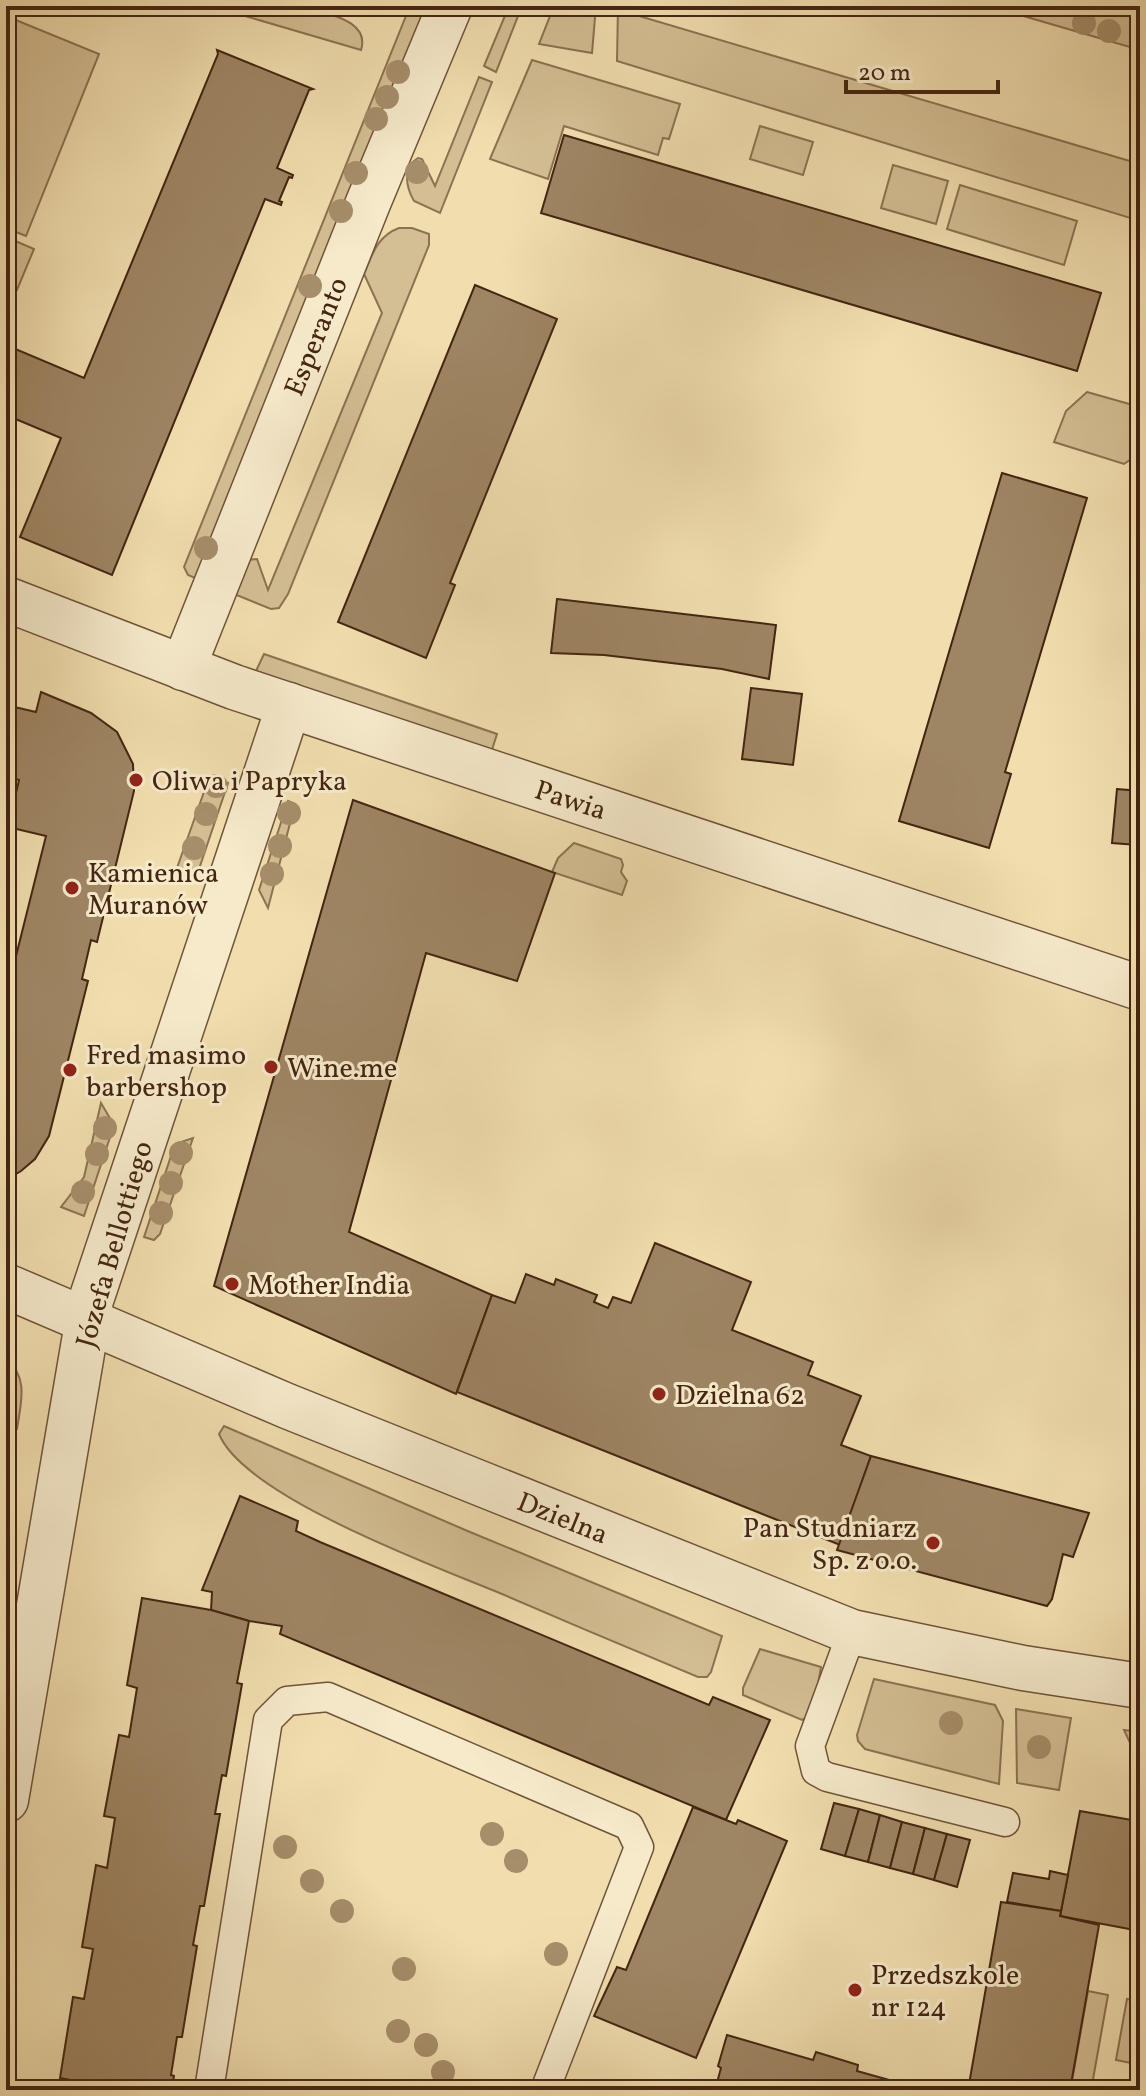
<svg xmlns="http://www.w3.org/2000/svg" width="1146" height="2096" viewBox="0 0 1146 2096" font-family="Vollkorn,serif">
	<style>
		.green { fill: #d4bf94; stroke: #8c7252; stroke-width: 2 }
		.building { fill: #9e8563; stroke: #442511; stroke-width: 2 }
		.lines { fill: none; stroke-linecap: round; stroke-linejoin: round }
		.service-casing { stroke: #6f5338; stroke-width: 31 }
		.minor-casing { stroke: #6f5338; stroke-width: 47 }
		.service { stroke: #f6eacb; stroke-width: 28 }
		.minor { stroke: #f6eacb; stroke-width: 44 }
		.tree { fill: #a68e6a }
		.poi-dot { fill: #8f2418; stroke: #f6eacb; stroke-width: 3 }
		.labels { text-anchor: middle; stroke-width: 6; stroke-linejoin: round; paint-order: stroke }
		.street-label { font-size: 28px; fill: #442511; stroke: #f6eacb }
		.poi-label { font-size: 28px; fill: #442511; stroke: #f6eacb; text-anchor: start }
	</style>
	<rect width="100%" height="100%" fill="#f1deaf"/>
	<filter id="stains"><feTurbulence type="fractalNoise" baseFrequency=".0025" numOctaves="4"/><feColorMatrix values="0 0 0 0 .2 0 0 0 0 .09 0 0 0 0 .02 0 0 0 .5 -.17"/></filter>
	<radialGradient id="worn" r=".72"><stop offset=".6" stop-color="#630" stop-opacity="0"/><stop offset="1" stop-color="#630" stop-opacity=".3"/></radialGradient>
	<g class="green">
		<path d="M211,6C242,6 377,0 361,50Z"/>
		<polygon points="410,6 436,6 202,581 188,575 184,567"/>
		<polygon points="509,6 522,6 496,72 484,66"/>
		<polygon points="554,6 596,6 592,53 539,44"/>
		<polygon points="618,6 638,6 639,16 1140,164 1140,221 617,61"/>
		<polygon points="989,6 1094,6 1140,19 1140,50"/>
		<polygon points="6,16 99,54 26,236 6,228"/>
		<polygon points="532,60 680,104 669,139 663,138 658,155 564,126 548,179 490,159"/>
		<path d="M479,77L492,82L440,213L414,201C406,187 402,167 418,158L422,159L435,186Z"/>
		<polygon points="760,126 813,142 803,175 750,159"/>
		<polygon points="893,165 948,181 936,224 881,208"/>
		<polygon points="960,185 1077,221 1064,265 947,229"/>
		<path d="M399,228H412L429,234V245L288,594L279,608L271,609L234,594L248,560L257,559L268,590L382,313L364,274C372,255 377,236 399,228Z"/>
		<polygon points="6,237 34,249 17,290 6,285"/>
		<polygon points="1087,392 1140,407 1140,453 1124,464 1054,442 1066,411"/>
		<polygon points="264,654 497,734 491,753 256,671"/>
		<polygon points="210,775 228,783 199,869 172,882"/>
		<polygon points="288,801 295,804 268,908 259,890"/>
		<polygon points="574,843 621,859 623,865 621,872 627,881 622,895 552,872 558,858"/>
		<polygon points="101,1103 114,1125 84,1216 61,1207 84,1177"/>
		<polygon points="193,1138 160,1234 154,1240 144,1237 175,1144"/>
		<path d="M6,1358C29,1378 21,1402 17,1429L6,1428Z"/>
		<path d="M224,1426L470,1532L722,1636L711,1672L707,1677H698C633,1650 567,1622 502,1594C437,1567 245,1497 219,1434Z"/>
		<polygon points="760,1649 821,1667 813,1714 802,1720 743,1695 743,1688"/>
		<polygon points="874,1679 995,1705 1003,1721 999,1784 865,1749 858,1741 857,1735"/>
		<polygon points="1016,1709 1071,1718 1059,1790 1017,1783"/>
		<polygon points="1124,1730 1140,1732 1140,1764"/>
		<polygon points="1088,1991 1108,1995 1092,2085 1072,2081"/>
		<polygon points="1127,1999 1140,2001 1140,2058 1137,2057 1136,2064 1116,2060"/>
	</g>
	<g class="building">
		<polygon points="217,50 313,89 309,90 277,168 293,175 292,178 289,177 279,201 282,202 281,205 265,199 112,575 20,537 61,438 6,415 6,345 84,378 218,54"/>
		<polygon points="564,135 1101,293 1077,371 541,213"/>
		<polygon points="475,285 557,319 450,583 455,585 426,658 338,622"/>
		<polygon points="1002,473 1087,498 1005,772 1011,774 989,848 899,821"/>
		<polygon points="557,599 776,625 769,679 722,669 604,655 551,653"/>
		<polygon points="751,688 802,694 793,765 742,759"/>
		<polygon points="41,692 91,713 117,732 133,764 134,791 97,942 91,940 82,979 88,981 49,1136 35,1159 21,1171 6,1180 6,996 46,836 8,827 19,780 6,775 6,705 36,712"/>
		<polygon points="1117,789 1140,791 1137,845 1112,843"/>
		<polygon points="353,800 555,873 517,981 426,953 349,1232 492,1295 456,1394 214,1286"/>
		<polygon points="655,1243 751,1282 732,1330 813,1362 808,1375 861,1396 841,1445 871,1456 840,1545 457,1392 492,1295 515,1303 526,1274 554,1285 556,1279 597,1295 594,1302 608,1308 613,1297 631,1303"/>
		<polygon points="871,1456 1089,1513 1073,1557 1063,1554 1052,1599 1047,1606 837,1550"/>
		<polygon points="240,1496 298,1521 296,1531 320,1542 709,1705 713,1697 770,1720 726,1820 280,1634 282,1626 249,1621 211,1610 212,1592 202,1590"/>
		<polygon points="142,1598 211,1610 249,1621 237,1683 242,1684 226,1776 222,1775 215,1814 220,1814 204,1906 200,1906 193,1945 197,1946 182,2037 177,2037 171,2075 174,2076 172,2090 69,2090 71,2080 60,2078 73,1997 84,1999 93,1949 82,1947 96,1865 107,1868 115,1818 104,1816 119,1735 129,1737 137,1688 127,1685"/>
		<polygon points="834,1803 859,1809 845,1856 821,1849"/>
		<polygon points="693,1807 736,1824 738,1820 787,1841 696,2058 594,2016 617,1967 626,1970"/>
		<polygon points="859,1809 880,1815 868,1862 845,1856"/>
		<polygon points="1080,1811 1132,1820 1131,1829 1140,1831 1140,1931 1060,1916"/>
		<polygon points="880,1815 902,1822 890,1868 868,1862"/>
		<polygon points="902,1822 925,1828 913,1874 890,1868"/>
		<polygon points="925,1828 947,1834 934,1880 913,1874"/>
		<polygon points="947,1834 970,1840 957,1887 934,1880"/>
		<polygon points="1050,1871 1068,1875 1061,1911 1007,1902 1013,1873 1049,1879"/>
		<polygon points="1001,1902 1061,1911 1060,1916 1099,1925 1070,2090 968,2090"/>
		<polygon points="727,2035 813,2060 816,2052 858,2065 857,2071 925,2090 715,2090 721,2068 718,2066"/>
	</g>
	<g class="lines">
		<defs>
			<g id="service">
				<polyline points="852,1632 810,1746 816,1771 827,1777 1005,1822"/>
				<polyline points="209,2090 268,1720 287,1701 328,1697 629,1826 639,1847 545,2090"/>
			</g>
			<g id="minor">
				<polyline points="6,599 234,687 1140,988"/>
				<polyline points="183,668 368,203 450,6"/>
				<polyline points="6,1286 287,1406 852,1632 1023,1668 1140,1686"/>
				<polyline points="6,1800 91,1300 289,705"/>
			</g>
		</defs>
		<use href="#service" class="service-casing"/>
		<use href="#minor" class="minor-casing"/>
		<use href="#service" class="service"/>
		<use href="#minor" class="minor"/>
	</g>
	<g class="tree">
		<circle cx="1084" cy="23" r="12"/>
		<circle cx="1109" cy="31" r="12"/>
		<circle cx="398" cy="72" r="12"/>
		<circle cx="387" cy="97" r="12"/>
		<circle cx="376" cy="119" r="12"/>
		<circle cx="417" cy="172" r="12"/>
		<circle cx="356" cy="173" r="12"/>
		<circle cx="341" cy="211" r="12"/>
		<circle cx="310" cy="286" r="12"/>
		<circle cx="206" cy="548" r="12"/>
		<circle cx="216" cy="786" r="12"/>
		<circle cx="289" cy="813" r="12"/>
		<circle cx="206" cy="814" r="12"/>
		<circle cx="280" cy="846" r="12"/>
		<circle cx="194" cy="848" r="12"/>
		<circle cx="272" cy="874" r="12"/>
		<circle cx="105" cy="1128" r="12"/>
		<circle cx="181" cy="1153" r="12"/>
		<circle cx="97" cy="1154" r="12"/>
		<circle cx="171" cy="1183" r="12"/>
		<circle cx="83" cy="1192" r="12"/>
		<circle cx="161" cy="1213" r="12"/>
		<circle cx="951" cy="1723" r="12"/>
		<circle cx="1039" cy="1747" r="12"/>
		<circle cx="492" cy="1834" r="12"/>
		<circle cx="285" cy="1847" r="12"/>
		<circle cx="516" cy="1861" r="12"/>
		<circle cx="312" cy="1881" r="12"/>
		<circle cx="342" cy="1911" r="12"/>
		<circle cx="556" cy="1954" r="12"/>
		<circle cx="404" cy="1969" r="12"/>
		<circle cx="398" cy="2031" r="12"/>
		<circle cx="426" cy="2045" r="12"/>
		<circle cx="443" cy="2072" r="12"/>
	</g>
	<g class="poi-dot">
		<circle cx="136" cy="780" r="8"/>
		<circle cx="72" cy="888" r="8"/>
		<circle cx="271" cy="1067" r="8"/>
		<circle cx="70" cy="1070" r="8"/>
		<circle cx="232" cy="1284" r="8"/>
		<circle cx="659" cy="1394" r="8"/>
		<circle cx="933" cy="1543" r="8"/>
		<circle cx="855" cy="1990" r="8"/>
	</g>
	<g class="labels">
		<g class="street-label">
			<text transform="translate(315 336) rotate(-68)" y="10">Esperanto</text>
			<text transform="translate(571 799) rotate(18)" y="10">Pawia</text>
			<text transform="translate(113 1244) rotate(-74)" y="10">Józefa Bellottiego</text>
			<text transform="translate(563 1517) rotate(22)" y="10">Dzielna</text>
		</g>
		<g class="poi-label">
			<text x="152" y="790">Oliwa i Papryka</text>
			<text x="88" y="882">Kamienica<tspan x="88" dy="32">Muranów</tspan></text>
			<text x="86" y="1064">Fred masimo<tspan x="86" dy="32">barbershop</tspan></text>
			<text x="287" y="1077">Wine.me</text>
			<text x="248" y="1294">Mother India</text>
			<text x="675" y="1404">Dzielna 62</text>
			<text x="917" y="1537" text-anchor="end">Pan Studniarz<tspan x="917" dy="32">Sp. z o.o.</tspan></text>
			<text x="871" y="1984">Przedszkole<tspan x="871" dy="32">nr 124</tspan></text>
		</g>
	</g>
	<rect width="1146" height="2096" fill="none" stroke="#f1deaf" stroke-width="32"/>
	<rect x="8" y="8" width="1130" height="2080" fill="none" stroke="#442511" stroke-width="4"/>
	<rect x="16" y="16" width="1114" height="2064" fill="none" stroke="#442511" stroke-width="2"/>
	<path d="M846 80v12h152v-12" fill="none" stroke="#442511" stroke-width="4"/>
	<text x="858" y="80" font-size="24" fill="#442511" stroke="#f6eacb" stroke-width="6" paint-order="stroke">20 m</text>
	<rect width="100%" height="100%" filter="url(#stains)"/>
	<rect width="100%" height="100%" fill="url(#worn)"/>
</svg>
